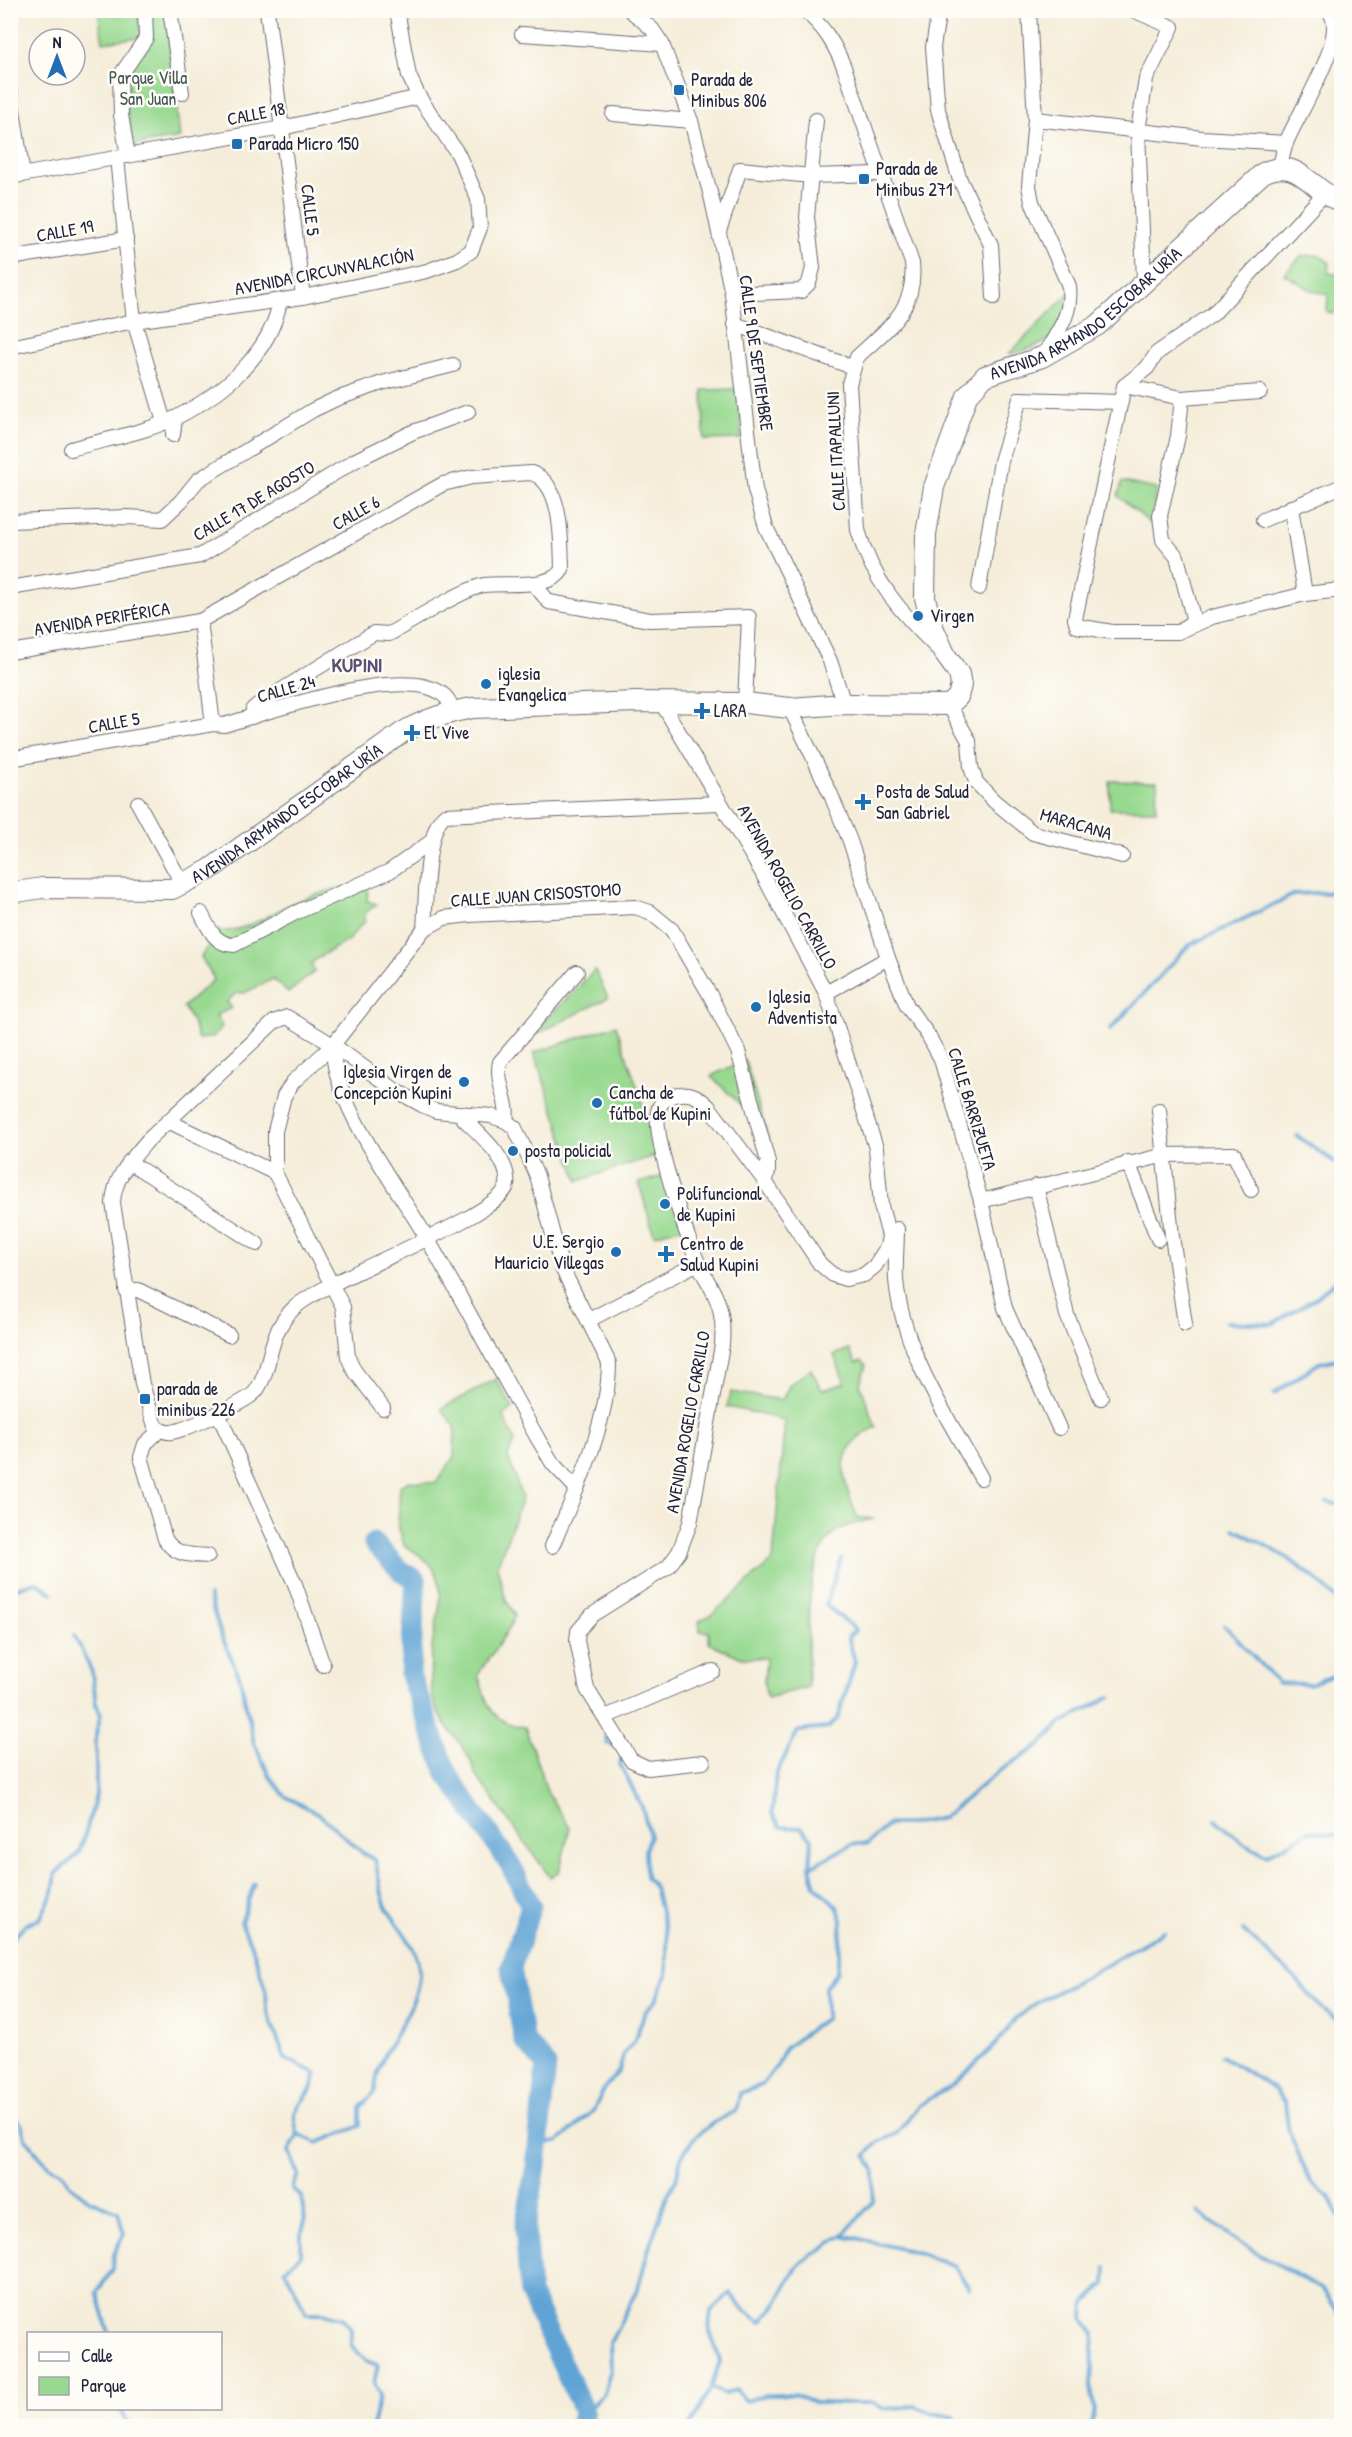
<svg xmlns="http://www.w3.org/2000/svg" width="1352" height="2437" viewBox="0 0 1352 2437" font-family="'Patrick Hand',sans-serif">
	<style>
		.green { fill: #98d990; stroke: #5d7e66; stroke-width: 1.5 }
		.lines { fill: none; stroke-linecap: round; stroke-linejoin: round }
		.stream { stroke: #60a4d5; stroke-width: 4 }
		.river { stroke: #60a4d5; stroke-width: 21 }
		.street-casing { stroke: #6c6972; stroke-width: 16 }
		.secondary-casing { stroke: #6c6972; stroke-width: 22 }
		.street { stroke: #fff; stroke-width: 14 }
		.secondary { stroke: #fff; stroke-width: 20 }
		.poi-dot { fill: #1f6fb2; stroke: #fdfcf7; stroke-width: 2 }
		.labels { text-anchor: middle; stroke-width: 5; stroke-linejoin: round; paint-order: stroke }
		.park-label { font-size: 18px; fill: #455954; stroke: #fdfcf7 }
		.poi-label { font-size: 18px; fill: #22223b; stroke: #fdfcf7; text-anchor: start }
		.street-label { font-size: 18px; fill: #22223b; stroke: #fdfcf7 }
		.neighbourhood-label { font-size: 20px; font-weight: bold; fill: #5a5075; stroke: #fdfcf7 }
	</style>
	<rect width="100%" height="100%" fill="#fdfcf7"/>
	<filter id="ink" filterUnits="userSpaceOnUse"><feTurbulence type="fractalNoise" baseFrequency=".0167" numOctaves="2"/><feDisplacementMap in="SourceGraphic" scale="12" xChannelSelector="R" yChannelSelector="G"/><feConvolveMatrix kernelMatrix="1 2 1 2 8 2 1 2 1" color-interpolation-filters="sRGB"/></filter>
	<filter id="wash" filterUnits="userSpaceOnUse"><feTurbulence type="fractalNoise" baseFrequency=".008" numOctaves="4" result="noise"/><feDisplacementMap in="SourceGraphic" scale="24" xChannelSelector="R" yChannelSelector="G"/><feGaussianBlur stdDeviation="1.35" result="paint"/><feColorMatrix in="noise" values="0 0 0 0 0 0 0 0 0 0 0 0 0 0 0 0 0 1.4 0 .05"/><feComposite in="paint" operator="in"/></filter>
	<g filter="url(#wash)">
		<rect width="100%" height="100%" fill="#f5edd9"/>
		<g class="green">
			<polygon points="98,11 137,11 142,37 103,42"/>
			<polygon points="148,11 162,11 162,14 166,14 180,138 133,145 122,80 146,44"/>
			<polygon points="1318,255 1329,262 1328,273 1341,275 1341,315 1327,312 1328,294 1313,291 1284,274 1301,256"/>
			<path d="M1076,286C1076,293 1077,303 1075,310C1066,338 1034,349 1009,354Z"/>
			<polygon points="740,389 741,439 704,440 703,390"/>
			<polygon points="1122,482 1157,489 1150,523 1118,496"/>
			<polygon points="1110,781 1157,782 1156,810 1110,809"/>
			<path d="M369,884L367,901L377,904L365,913V921C358,927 355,934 348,940C336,949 322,953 311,964L315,971L288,993L273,979L244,993H236L227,1002L232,1008L216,1015L222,1027L213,1037L198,1039L193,1023L183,1007L214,979L201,957L218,931C245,933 271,913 296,902C320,892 343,886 369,884Z"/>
			<polygon points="595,970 608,998 525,1040"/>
			<polygon points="616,1025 660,1154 578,1181 534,1053"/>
			<polygon points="745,1060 770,1145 746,1110 711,1076"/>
			<polygon points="675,1173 690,1225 654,1235 639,1183"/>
			<path d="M849,1349L856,1363L862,1361L866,1366L860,1384L876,1427C831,1449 842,1477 857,1517L874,1519C861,1522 841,1525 831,1536C802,1567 809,1646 808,1687L767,1698L764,1683L766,1658H742L709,1643V1632L700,1631L699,1621L711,1615L773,1560L785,1420L727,1407L731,1392L782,1400L790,1384L811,1369L822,1390L845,1383L834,1355Z"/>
			<path d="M496,1379L513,1408L503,1415L515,1441L508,1456L522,1498L497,1567L506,1600L515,1615C507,1637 490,1654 478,1675C488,1705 490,1723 525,1727L548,1794L570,1828L559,1872L550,1877L475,1774C468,1742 437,1726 432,1694C430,1679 430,1664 432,1648C434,1625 446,1599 437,1576C433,1562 415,1552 404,1545L398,1525L400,1486L409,1481L436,1483L454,1457L455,1426L441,1409Z"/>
		</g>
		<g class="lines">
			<g class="stream">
				<polyline points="1110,1030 1188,946 1295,894 1342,892"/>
				<polyline points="1297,1136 1342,1167"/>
				<polyline points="1226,1322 1272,1324 1316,1298 1342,1275"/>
				<polyline points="1274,1394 1319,1363 1342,1358"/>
				<polyline points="1327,1502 1342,1505"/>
				<path d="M1234,1529C1273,1548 1314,1571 1342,1606"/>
				<polyline points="10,1590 36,1582 52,1593"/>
				<path d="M209,1596L221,1635L240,1678L254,1743L270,1777L285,1796L319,1814L364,1854L375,1860C379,1875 380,1897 388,1910C400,1929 421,1951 419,1976C416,2018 375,2051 375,2092L360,2108V2126L317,2143L298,2134"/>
				<polyline points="1224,1625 1278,1683 1310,1684 1342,1672"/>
				<polyline points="605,1728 607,1743 617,1746"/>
				<polyline points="1216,1820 1245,1844 1267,1855 1310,1831 1342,1836"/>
				<polyline points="810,1867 852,1844 867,1844 889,1824 912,1824 943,1818 998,1772 1039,1746 1061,1723 1110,1697"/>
				<path d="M254,1884L241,1922L254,1952L266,1992L267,2010L285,2059L316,2073C314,2078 313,2087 310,2091C297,2110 290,2109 298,2134L289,2151L298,2175L292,2189L301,2196L305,2221L301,2235V2255L285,2269L306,2313H323L344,2319L351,2329V2345L366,2361L378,2365L374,2383L380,2394L372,2426"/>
				<polyline points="1243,1930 1295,1978 1321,2008 1342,2023"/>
				<polyline points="10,1941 26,1924 40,1919 53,1892 56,1873 78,1854 84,1839 96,1795 96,1733 101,1714 96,1704 92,1672 74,1635"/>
				<polyline points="10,1957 10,1971"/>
				<polyline points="1222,2056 1274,2089 1285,2103 1289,2132 1310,2181 1329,2197 1342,2222"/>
				<polyline points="10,2109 22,2126 25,2138 48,2166 62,2172 70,2185 89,2200 118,2212 124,2234 114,2253 113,2269 97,2292 109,2334"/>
				<polyline points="538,2144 558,2142 593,2111 605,2087 619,2071 624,2053 634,2042 645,2012 656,2000 667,1973 667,1938 655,1887 646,1878 645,1850 650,1836 642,1807 620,1764 623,1754"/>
				<polyline points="1198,2212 1239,2242 1323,2290 1342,2318"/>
				<polyline points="843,2235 919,2253 955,2266 969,2288"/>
				<polyline points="711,2388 725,2394 736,2390 745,2401 767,2395 794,2395 814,2403 873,2403 884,2409 915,2406 931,2413 955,2417"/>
				<polyline points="119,2408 131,2426"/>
				<polyline points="584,2413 604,2394 611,2368 610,2343 638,2288 649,2248 667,2196 676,2180 681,2157 694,2138 713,2123 736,2111 740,2093 762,2085 777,2066 785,2048 826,2018 825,1987 837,1972 842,1920 837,1906 815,1886 810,1867 812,1839 801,1828 781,1827 772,1814 776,1774 798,1731 828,1728 838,1718 855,1662 848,1637 856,1630 826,1605 841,1559"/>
				<polyline points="690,2426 711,2388 720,2361 709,2328 711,2311 730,2293 744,2310 761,2322 774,2307 799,2264 843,2235 873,2202 874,2170 866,2155 878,2142 896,2134 919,2105 953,2085 996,2044 1016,2018 1038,2002 1092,1974 1164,1931"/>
				<polyline points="1091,2426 1094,2409 1091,2384 1094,2334 1084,2320 1085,2303 1105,2284 1106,2267"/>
			</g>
			<polyline class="river" points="374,1543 401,1571 416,1580 410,1675 447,1774 510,1864 531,1906 511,1968 524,2040 546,2065 536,2166 525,2227 530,2293 584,2413 578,2426"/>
		</g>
	</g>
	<g filter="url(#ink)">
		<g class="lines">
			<defs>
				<g id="street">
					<polyline points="170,10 182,93"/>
					<polyline points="267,10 303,297"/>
					<polyline points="630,10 652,29 662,44 691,121 712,200 732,294 755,490 766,527 830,661 844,704"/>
					<path d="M804,10C824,27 834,43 844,67L912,263C917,309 888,328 857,357L849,384L858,530C872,581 903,615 940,651"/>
					<polyline points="939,10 933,47 938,110 960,180 991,245 994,297"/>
					<path d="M1029,10L1035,119L1029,186L1032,202L1069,286C1072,314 1059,330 1045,353"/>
					<polyline points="1133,10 1172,27 1146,79 1138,131 1144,281"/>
					<polyline points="522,34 662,44"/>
					<polyline points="10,91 23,175"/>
					<polyline points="613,114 691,121"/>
					<polyline points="1035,119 1202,138 1286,143"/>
					<polyline points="128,156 121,115 120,76 146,38 145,10"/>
					<polyline points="117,158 134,321 164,422"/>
					<path d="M1280,166C1282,159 1283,150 1286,143C1295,118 1352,33 1328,10"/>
					<polyline points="10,177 282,128 419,97"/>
					<polyline points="1325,193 1213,314 1157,353 1147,368 1124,386 1075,619 1077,626 1112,632 1178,632 1212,617 1305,594 1342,590"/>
					<polyline points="719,231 740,169 811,176 879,174"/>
					<polyline points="10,258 126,239"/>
					<polyline points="732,294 801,291 809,283 813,268 807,217 816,120"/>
					<polyline points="735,324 852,367"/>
					<polyline points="10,347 134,321 303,297 427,271 457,260 471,251 480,228 478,199 458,154 419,97 409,76 397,10"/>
					<polyline points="1124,386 1182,398 1260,392"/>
					<polyline points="1182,398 1178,436 1160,516 1163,540 1177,557 1194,621 1185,627"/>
					<polyline points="173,435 175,418"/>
					<path d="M71,449C102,440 148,432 177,417C223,393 270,355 280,301"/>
					<polyline points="1291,507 1305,594"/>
					<polyline points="1263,520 1342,486"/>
					<polyline points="10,521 127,517 162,519 181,501 198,480 313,410 336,399 382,383 453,365"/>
					<polyline points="533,583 549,602 650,620 749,617 745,703"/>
					<polyline points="10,588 200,556 356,460 413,432 468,412"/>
					<polyline points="979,588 1001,461 1020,399 1121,402"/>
					<polyline points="200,621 213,724"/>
					<path d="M10,652L200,621L443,484L472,477L531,473C563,482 561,542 562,569C553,590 504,582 484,585C461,590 411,622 389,634L374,633L259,704L253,709L252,717"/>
					<path d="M661,702L761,871L826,993L876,1148L881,1206L889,1236L887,1247L875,1266L864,1275L846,1279L833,1275L820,1264L764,1180L709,1107C701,1099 693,1092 681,1094C672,1094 662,1099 659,1108C650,1133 687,1236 698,1263C704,1276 712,1287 717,1300C723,1315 723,1329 722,1345L690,1523L679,1552L668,1567L592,1615L578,1631L577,1641L587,1689L631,1760L648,1768L703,1762"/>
					<polyline points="949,705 969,741 971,767 976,782 994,801 1033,833 1122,856"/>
					<polyline points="790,708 831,795 850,841 888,958 907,1006 928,1035 941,1059 981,1201 1005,1308 1059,1428"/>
					<path d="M10,759L213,724L224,725C261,715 443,648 452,711"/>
					<polyline points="138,803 183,885"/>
					<path d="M201,913C208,927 215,945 234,945L295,913L390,871L432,841"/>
					<path d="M424,929C426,905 425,829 445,815L719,803"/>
					<polyline points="826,993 888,958"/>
					<polyline points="333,1045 293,1082 284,1096 275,1131 275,1173 343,1307 348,1357 354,1370 383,1408"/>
					<polyline points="1159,1110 1172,1236 1185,1324"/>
					<path d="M463,1113V1118C479,1134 511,1160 507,1185C501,1217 324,1278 293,1309C266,1335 273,1368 256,1391C249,1401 184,1431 171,1432C165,1433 159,1429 155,1426L142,1384L113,1203C114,1177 131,1160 148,1140L274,1022L287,1017L333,1045L395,1090L422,1105L436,1111L491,1116L506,1121L515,1128L537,1176L562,1268L609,1363C609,1422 576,1492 552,1546"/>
					<polyline points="168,1121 275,1173"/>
					<path d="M506,1121C510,1101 495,1082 500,1062L577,972"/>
					<polyline points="129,1162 257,1244"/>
					<polyline points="1128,1162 1158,1239"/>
					<polyline points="1036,1186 1067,1315 1101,1398"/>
					<polyline points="981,1201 1165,1155 1234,1154 1251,1190"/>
					<path d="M897,1229C897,1246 895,1264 896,1280C903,1353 947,1415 981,1478"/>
					<polyline points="126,1290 138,1290 229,1335"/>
					<polyline points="589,1320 698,1263"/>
					<polyline points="218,1413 295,1584 323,1665"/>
					<path d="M160,1430L145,1444L141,1457L165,1539C174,1555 190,1555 208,1556"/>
					<path d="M577,1489L553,1464L538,1439C501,1373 466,1306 428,1240C399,1189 331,1103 333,1045L424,929L444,918L469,915L635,907L650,912L672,930L710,995L738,1051L768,1162V1172L764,1180"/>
					<polyline points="605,1717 713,1671"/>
				</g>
				<g id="secondary">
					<path id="s1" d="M10,893L42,888L172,889L209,870L403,732C426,719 446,712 473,708L637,702L745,703L790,708L844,704L949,705L958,697L961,685L959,674L946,656L932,625L925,598L926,534L934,487L967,396L985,376L1042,357L1098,325L1263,173C1299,155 1311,192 1342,202"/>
				</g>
			</defs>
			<use href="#street" class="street-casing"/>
			<use href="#secondary" class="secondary-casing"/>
			<use href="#street" class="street"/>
			<use href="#secondary" class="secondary"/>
		</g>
	</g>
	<g class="poi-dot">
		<rect x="673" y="84" width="12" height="12" rx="3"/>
		<rect x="231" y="138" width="12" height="12" rx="3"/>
		<rect x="858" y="173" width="12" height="12" rx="3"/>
		<circle cx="918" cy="616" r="6"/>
		<circle cx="486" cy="684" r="6"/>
		<path d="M699 702h6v6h6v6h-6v6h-6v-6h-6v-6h6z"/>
		<path d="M409 724h6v6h6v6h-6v6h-6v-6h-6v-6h6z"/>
		<path d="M860 793h6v6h6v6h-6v6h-6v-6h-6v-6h6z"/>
		<circle cx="756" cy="1007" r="6"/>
		<circle cx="464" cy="1082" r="6"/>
		<circle cx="597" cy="1103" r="6"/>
		<circle cx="513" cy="1151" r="6"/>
		<circle cx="665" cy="1204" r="6"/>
		<circle cx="616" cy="1252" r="6"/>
		<path d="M663 1245h6v6h6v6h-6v6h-6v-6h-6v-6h6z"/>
		<rect x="139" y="1393" width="12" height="12" rx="3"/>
	</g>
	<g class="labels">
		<g class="park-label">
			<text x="148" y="84">Parque Villa<tspan x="148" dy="21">San Juan</tspan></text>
		</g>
		<g class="poi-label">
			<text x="691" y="86">Parada de<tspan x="691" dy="21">Minibus 806</tspan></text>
			<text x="249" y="150">Parada Micro 150</text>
			<text x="876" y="175">Parada de<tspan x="876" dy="21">Minibus 271</tspan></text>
			<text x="930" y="622">Virgen</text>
			<text x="498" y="680">iglesia<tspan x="498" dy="21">Evangelica</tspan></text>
			<text x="714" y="717">LARA</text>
			<text x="424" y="739">El Vive</text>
			<text x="876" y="798">Posta de Salud<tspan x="876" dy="21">San Gabriel</tspan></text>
			<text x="768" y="1003">Iglesia<tspan x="768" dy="21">Adventista</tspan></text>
			<text x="452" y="1078" text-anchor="end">Iglesia Virgen de<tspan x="452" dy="21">Concepción Kupini</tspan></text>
			<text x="609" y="1099">Cancha de<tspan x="609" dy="21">fútbol de Kupini</tspan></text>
			<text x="525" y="1157">posta policial</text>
			<text x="677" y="1200">Polifuncional<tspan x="677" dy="21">de Kupini</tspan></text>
			<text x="604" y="1248" text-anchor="end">U.E. Sergio<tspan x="604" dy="21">Mauricio Villegas</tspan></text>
			<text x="680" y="1250">Centro de<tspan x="680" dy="21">Salud Kupini</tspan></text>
			<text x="157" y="1395">parada de<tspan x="157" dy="21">minibus 226</tspan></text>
		</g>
		<g class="street-label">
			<text transform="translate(256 114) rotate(-11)" y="6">CALLE 18</text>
			<text transform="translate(310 210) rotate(83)" y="6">CALLE 5</text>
			<text transform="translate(65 231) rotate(-10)" y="6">CALLE 19</text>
			<text transform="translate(324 272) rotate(-11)" y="6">AVENIDA CIRCUNVALACIÓN</text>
			<text dy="6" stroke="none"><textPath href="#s1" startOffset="1468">AVENIDA ARMANDO ESCOBAR URÍA</textPath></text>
			<text transform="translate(756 353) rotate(82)" y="6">CALLE 9 DE SEPTIEMBRE</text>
			<text transform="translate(836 451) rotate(-93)" y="6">CALLE ITAPALLUNI</text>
			<text transform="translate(254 501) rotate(-31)" y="6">CALLE 17 DE AGOSTO</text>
			<text transform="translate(356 513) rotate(-30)" y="6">CALLE 6</text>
			<text transform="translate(102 619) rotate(-9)" y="6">AVENIDA PERIFÉRICA</text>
			<text transform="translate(286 689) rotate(-16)" y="6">CALLE 24</text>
			<text transform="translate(114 723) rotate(-10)" y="6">CALLE 5</text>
			<text dy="6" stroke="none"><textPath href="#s1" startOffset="300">AVENIDA ARMANDO ESCOBAR URÍA</textPath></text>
			<text transform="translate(1076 824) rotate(16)" y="6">MARACANA</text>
			<text transform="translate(787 887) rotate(61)" y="6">AVENIDA ROGELIO CARRILLO</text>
			<text transform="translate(536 895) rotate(-4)" y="6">CALLE JUAN CRISOSTOMO</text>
			<text transform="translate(972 1109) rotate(73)" y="6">CALLE BARRIZUETA</text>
			<text transform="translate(688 1422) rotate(-80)" y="6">AVENIDA ROGELIO CARRILLO</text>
		</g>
		<g class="neighbourhood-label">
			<text x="357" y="672">KUPINI</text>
		</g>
	</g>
	<rect width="1352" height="2437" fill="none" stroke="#fdfcf7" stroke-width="36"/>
	<rect x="27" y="2332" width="195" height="78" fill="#fdfcf7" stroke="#a5a5ac" stroke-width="1.5"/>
	<rect x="39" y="2352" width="30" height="9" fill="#ffffff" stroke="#a5a5ac" stroke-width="1.5"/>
	<text x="81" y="2362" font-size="18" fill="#22223b">Calle</text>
	<rect x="39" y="2377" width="30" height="18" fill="#98d990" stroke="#a5a5ac" stroke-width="1.5"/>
	<text x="81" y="2392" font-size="18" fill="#22223b">Parque</text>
	<g transform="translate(57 57)"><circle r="28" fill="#fdfcf7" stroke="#a5a5ac" stroke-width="1.5"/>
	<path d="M0-4.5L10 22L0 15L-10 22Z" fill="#1f6fb2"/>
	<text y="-9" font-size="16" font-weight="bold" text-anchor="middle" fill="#22223b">N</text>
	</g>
</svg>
